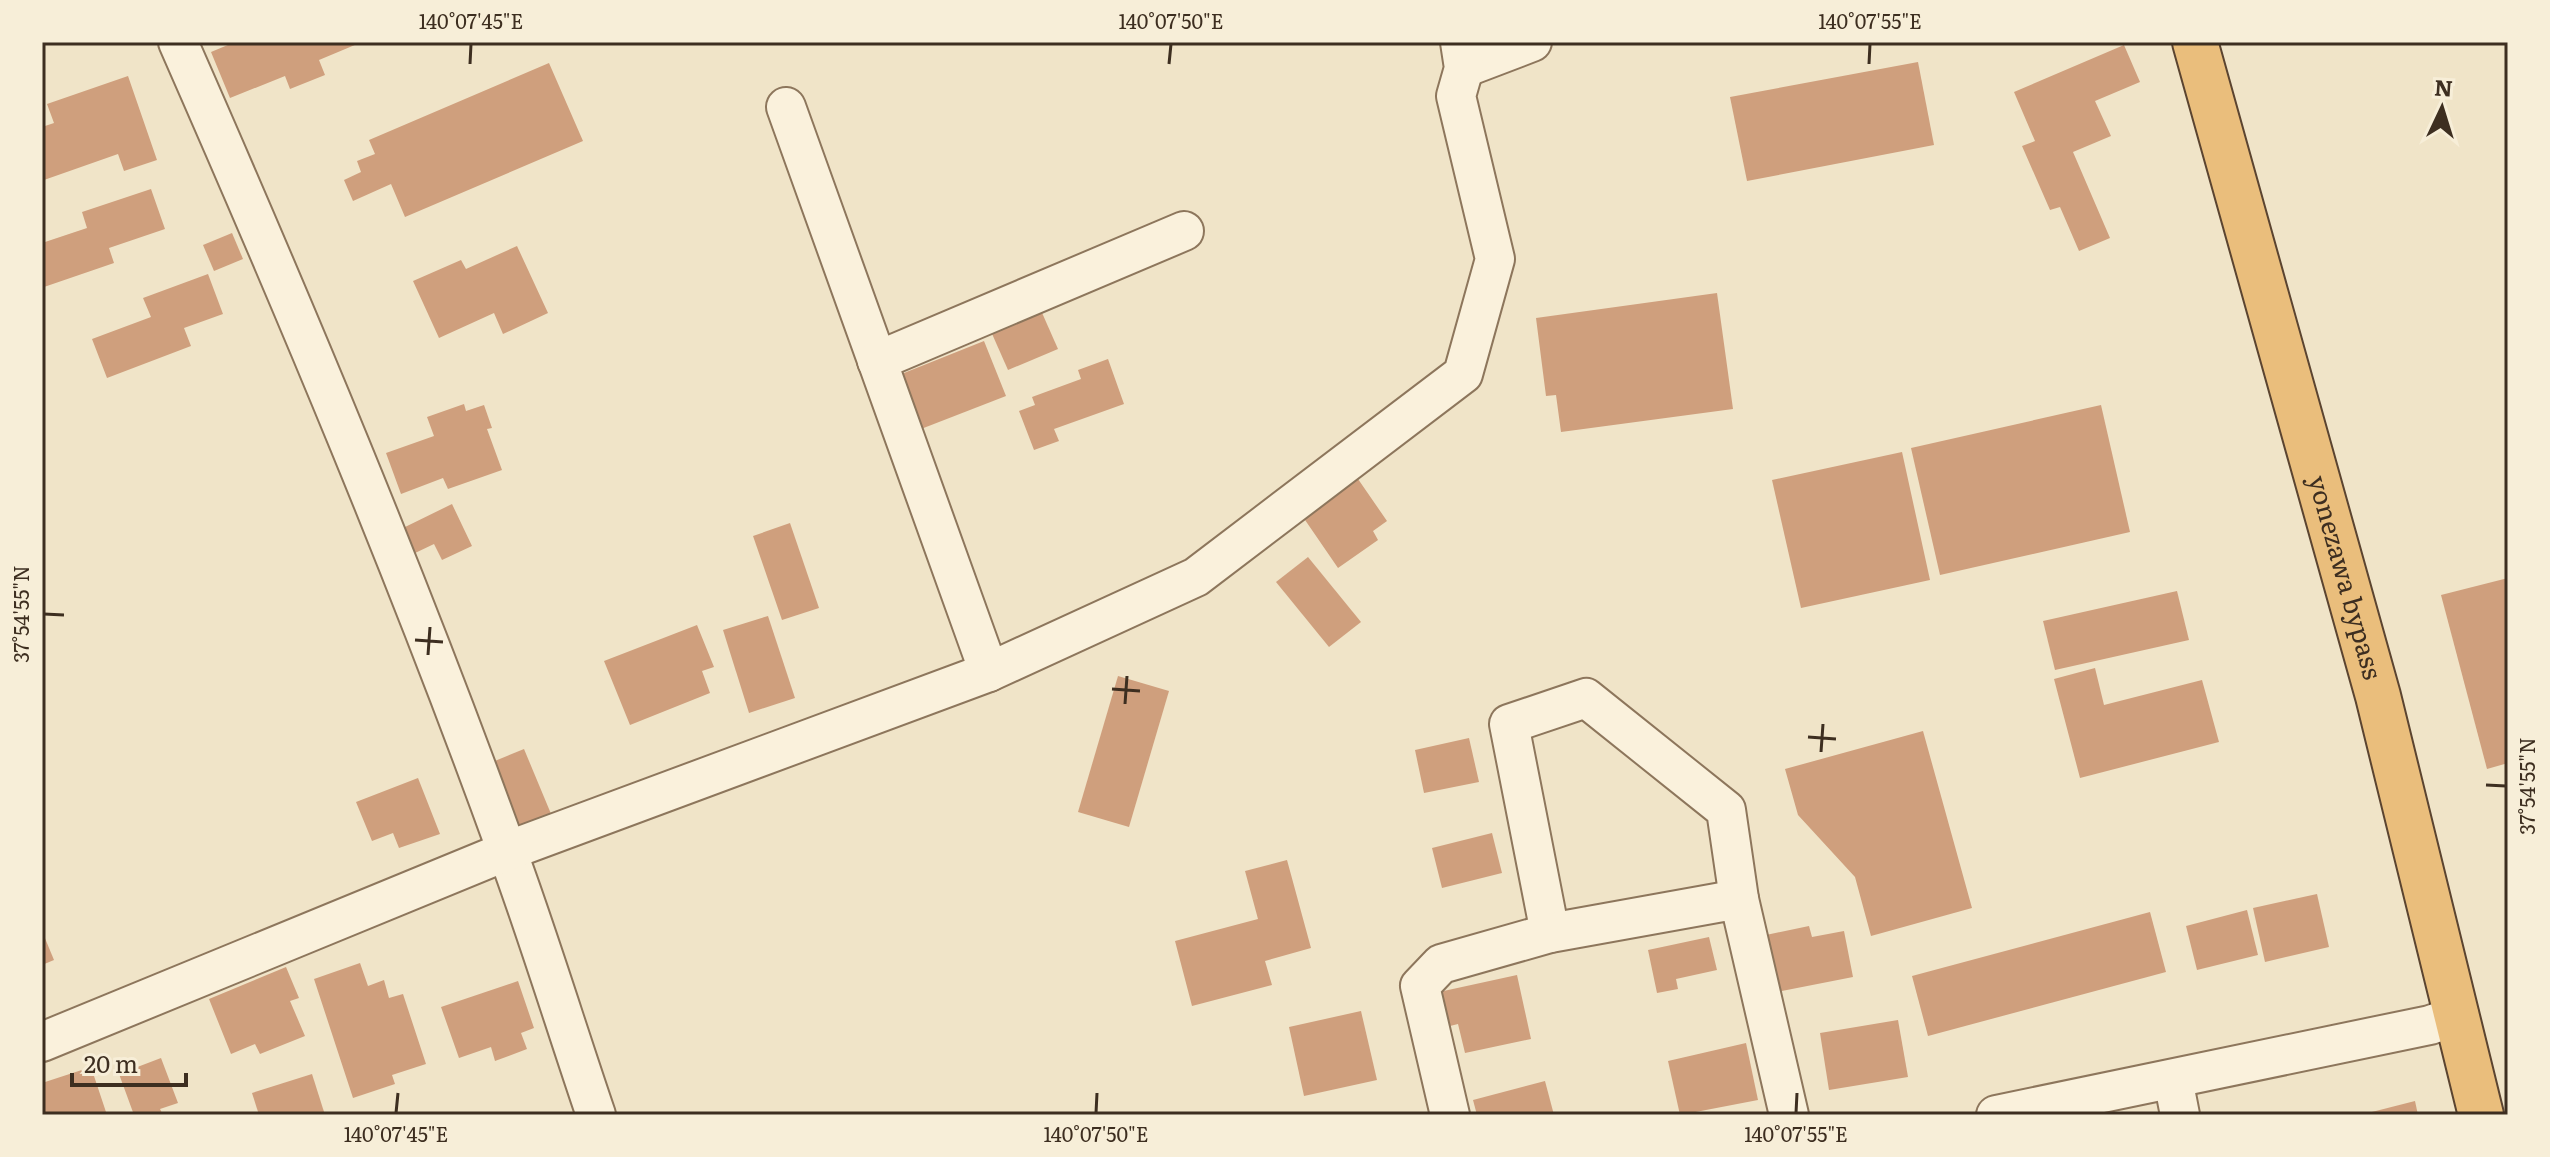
<svg xmlns="http://www.w3.org/2000/svg" width="2550" height="1157" viewBox="0 0 2550 1157" font-family="Literata,serif">
	<style>
		.building { fill: #cf9f7d }
		.lines { fill: none; stroke-linecap: round; stroke-linejoin: round }
		.minor-casing { stroke: #8d765c; stroke-width: 42 }
		.trunk-casing { stroke: #5b4430; stroke-width: 48 }
		.minor { stroke: #faf1dc; stroke-width: 38 }
		.trunk { stroke: #eabe7c; stroke-width: 44 }
		.ticks { fill: none; stroke: #3d2e20; stroke-width: 3 }
		.labels { text-anchor: middle; stroke-width: 7; stroke-linejoin: round; paint-order: stroke }
		.street-label { font-size: 26px; fill: #3d2e20; stroke: #f7eed8 }
		.neatline { fill: none; stroke: #3d2e20; stroke-width: 3 }
		.ticks-label { font-size: 20px; text-anchor: middle; fill: #3d2e20 }
	</style>
	<rect width="100%" height="100%" fill="#f0e4c8"/>
	<g class="building">
		<polygon points="235,42 362,42 319,60 325,75 290,89 285,76 230,98 211,52"/>
		<polygon points="2124,45 2140,82 2095,101 2111,136 2073,152 2110,238 2079,251 2060,207 2050,210 2022,146 2035,141 2014,92"/>
		<polygon points="1918,62 1934,145 1747,181 1730,97"/>
		<polygon points="549,63 583,141 405,217 391,184 353,201 344,180 361,172 357,161 375,154 369,140"/>
		<polygon points="128,76 157,160 124,171 118,154 44,180 42,127 54,123 47,104"/>
		<polygon points="151,189 165,229 109,248 114,263 44,287 42,243 87,228 82,212"/>
		<polygon points="232,233 243,259 214,271 203,245"/>
		<polygon points="517,246 548,313 503,334 494,313 439,338 413,281 461,260 466,269"/>
		<polygon points="208,274 223,314 184,328 191,346 107,378 92,339 151,317 143,298"/>
		<polygon points="1717,293 1733,409 1561,432 1556,395 1546,396 1536,318"/>
		<polygon points="1039,306 1058,349 1008,370 989,327"/>
		<polygon points="984,341 1006,396 921,429 899,375"/>
		<polygon points="1108,359 1124,404 1054,429 1059,441 1034,450 1019,411 1035,405 1032,397 1081,379 1078,370"/>
		<polygon points="464,404 466,411 484,405 492,428 487,429 502,470 448,489 443,478 401,494 386,453 434,436 427,417"/>
		<polygon points="2101,405 2130,532 1940,575 1911,448"/>
		<polygon points="1902,452 1930,580 1801,608 1772,480"/>
		<polygon points="1358,479 1387,521 1373,531 1378,540 1338,568 1303,517"/>
		<polygon points="452,504 472,546 442,560 434,544 413,554 401,529"/>
		<polygon points="790,523 819,608 782,620 753,536"/>
		<polygon points="1308,557 1361,622 1329,647 1276,582"/>
		<polygon points="2508,578 2508,763 2487,769 2441,595"/>
		<polygon points="2177,591 2189,640 2055,670 2043,621"/>
		<polygon points="768,616 795,698 749,713 723,630"/>
		<polygon points="697,625 714,667 702,671 710,693 630,725 604,661"/>
		<polygon points="2095,668 2104,705 2202,680 2219,742 2080,778 2054,679"/>
		<polygon points="1118,676 1169,691 1129,827 1078,812"/>
		<polygon points="1923,731 1972,908 1871,936 1855,877 1798,815 1785,769"/>
		<polygon points="1469,738 1479,782 1424,793 1415,750"/>
		<polygon points="524,749 554,821 520,835 490,763"/>
		<polygon points="418,778 440,834 399,848 393,833 372,841 356,802"/>
		<polygon points="1492,833 1502,873 1442,888 1432,848"/>
		<polygon points="1287,860 1311,948 1265,961 1272,985 1192,1006 1175,941 1258,919 1245,871"/>
		<polygon points="2317,894 2329,947 2265,962 2253,908"/>
		<polygon points="2247,910 2258,955 2197,970 2186,926"/>
		<polygon points="2150,912 2166,972 1928,1036 1912,976"/>
		<polygon points="1809,926 1812,937 1844,931 1853,977 1777,992 1766,935"/>
		<polygon points="42,931 54,960 42,965"/>
		<polygon points="1709,937 1717,970 1676,979 1678,989 1657,993 1648,950"/>
		<polygon points="360,963 368,986 384,980 389,998 403,994 426,1064 392,1075 395,1084 353,1098 314,979"/>
		<polygon points="286,967 299,998 290,1001 305,1036 260,1054 255,1044 231,1054 209,999"/>
		<polygon points="1517,975 1531,1039 1465,1053 1458,1024 1446,1027 1439,992"/>
		<polygon points="518,981 534,1028 521,1033 527,1049 495,1061 491,1047 459,1058 441,1007"/>
		<polygon points="1361,1011 1377,1080 1304,1096 1289,1027"/>
		<polygon points="1898,1020 1908,1077 1829,1090 1820,1033"/>
		<polygon points="1746,1043 1758,1100 1680,1115 1668,1061"/>
		<polygon points="161,1058 178,1103 160,1109 163,1115 134,1115 119,1074"/>
		<polygon points="91,1067 107,1115 43,1115 42,1083"/>
		<polygon points="312,1074 325,1115 259,1115 252,1093"/>
		<polygon points="1545,1081 1554,1115 1477,1115 1473,1100"/>
		<polygon points="2415,1101 2418,1115 2364,1115 2364,1114"/>
	</g>
	<g class="lines">
		<defs>
			<g id="minor">
				<path d="M178,42C295,308 408,577 507,851C539,938 566,1027 596,1115"/>
				<polyline points="1464,68 1532,42"/>
				<polyline points="786,107 989,672"/>
				<polyline points="877,361 1184,231"/>
				<polyline points="1550,933 1509,724 1586,698 1726,810 1739,899"/>
				<polyline points="42,1042 507,851 989,672 1196,577 1463,374 1495,259 1456,96 1464,68 1460,42"/>
				<polyline points="2173,1079 2180,1115"/>
				<polyline points="1450,1115 1420,986 1441,964 1550,933 1739,899 1789,1115"/>
				<polyline points="1996,1115 2430,1025 2459,1015"/>
			</g>
			<g id="trunk">
				<path id="s1" d="M2195,42L2378,696L2481,1115"/>
			</g>
		</defs>
		<use href="#minor" class="minor-casing"/>
		<use href="#trunk" class="trunk-casing"/>
		<use href="#minor" class="minor"/>
		<use href="#trunk" class="trunk"/>
	</g>
	<path class="ticks" d="M470,64L471,44M1169,64L1171,44M1869,64L1870,44M44,614L64,615M415,640L443,642M428,655L430,627M1112,689L1140,691M1125,704L1127,676M1808,737L1836,739M1821,752L1823,724M2486,785L2506,786M396,1113L398,1093M1096,1113L1097,1093M1796,1113L1797,1093"/>
	<g class="labels">
		<g class="street-label">
			<text dy="9" stroke="none"><textPath href="#s1" startOffset="556">yonezawa bypass</textPath></text>
		</g>
	</g>
	<rect width="2550" height="1157" fill="none" stroke="#f7eed8" stroke-width="88"/>
	<g transform="translate(2442 108) rotate(4)" stroke="#f7eed8" stroke-width="6" paint-order="stroke">
	<path d="M0-6L14 30L0 20L-14 30Z" fill="#3d2e20"/>
	<text y="-12" font-size="22" font-weight="bold" text-anchor="middle" fill="#3d2e20">N</text>
	</g>
	<path d="M72 1073v12h114v-12" fill="none" stroke="#3d2e20" stroke-width="4"/>
	<text x="84" y="1073" font-size="24" fill="#3d2e20" stroke="#f7eed8" stroke-width="6" paint-order="stroke">20 m</text>
	<rect x="44" y="44" width="2462" height="1069" class="neatline"/>
	<g class="ticks-label">
		<text x="471" y="29">140°07'45"E</text>
		<text x="1171" y="29">140°07'50"E</text>
		<text x="1870" y="29">140°07'55"E</text>
		<text transform="translate(22 614) rotate(-90)" y="7">37°54'55"N</text>
		<text transform="translate(2528 786) rotate(-90)" y="7">37°54'55"N</text>
		<text x="396" y="1142">140°07'45"E</text>
		<text x="1096" y="1142">140°07'50"E</text>
		<text x="1796" y="1142">140°07'55"E</text>
	</g>
</svg>
